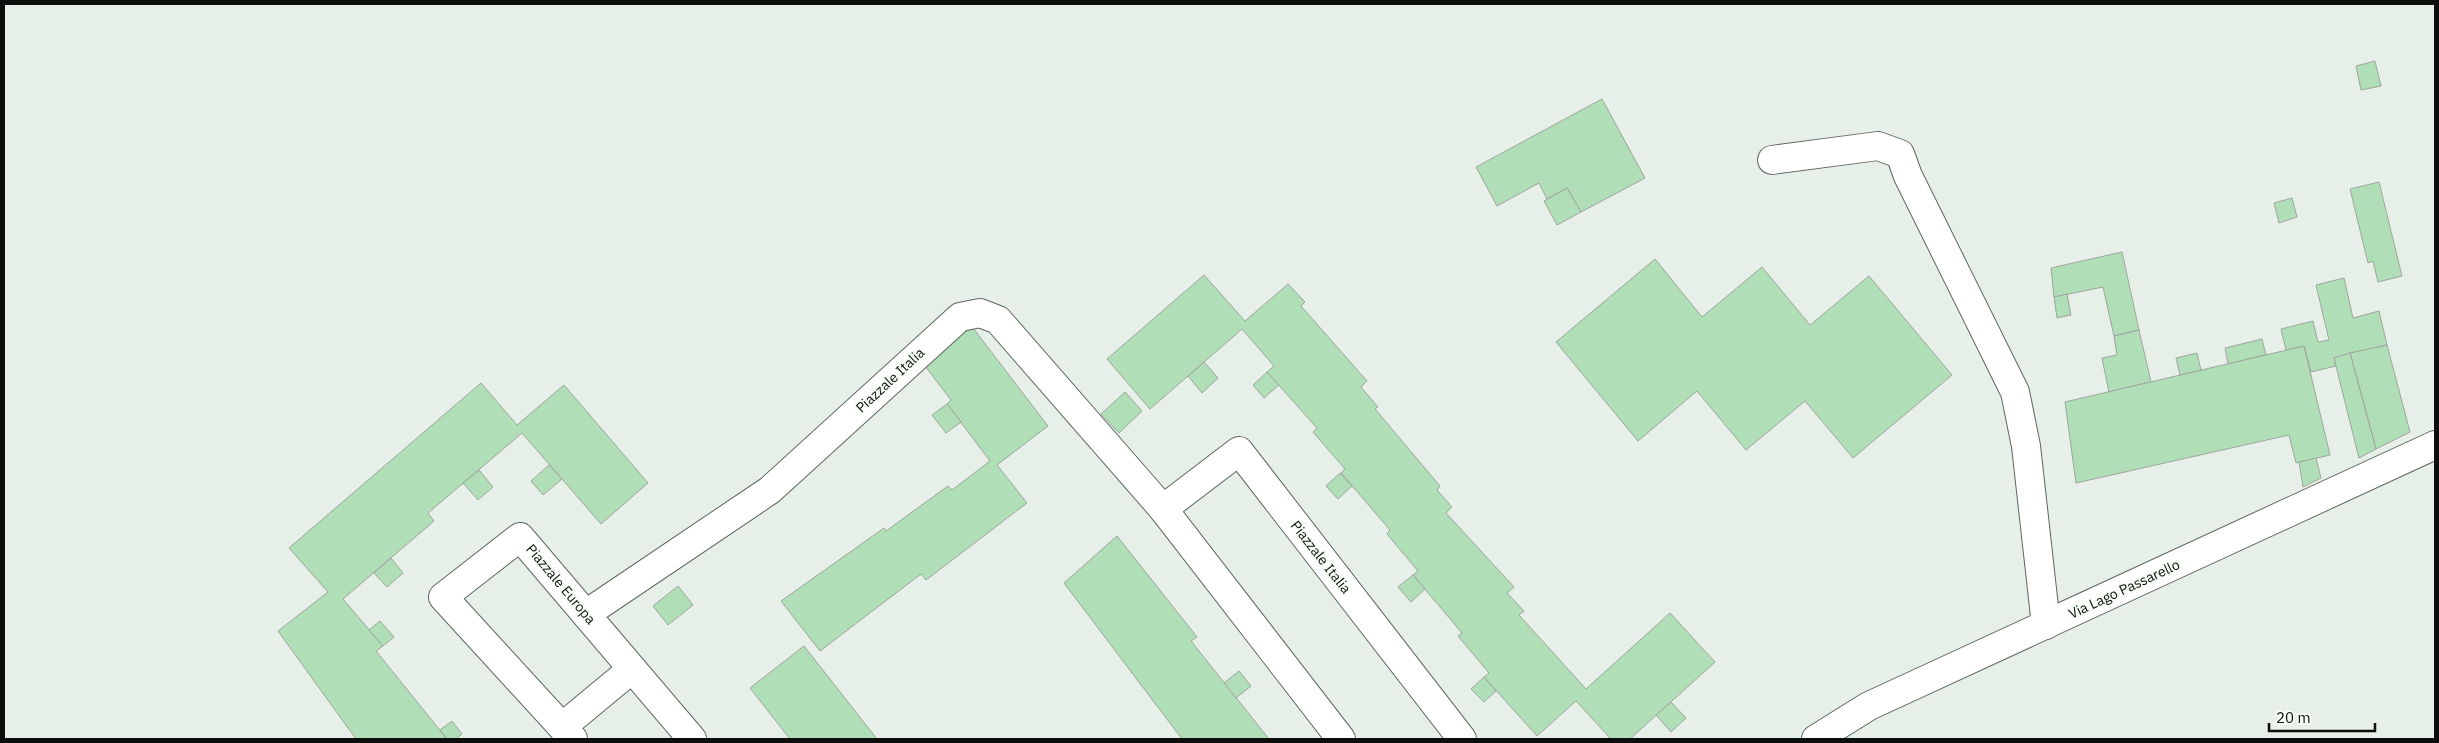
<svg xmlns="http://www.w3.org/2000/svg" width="2439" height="743" viewBox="0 0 2439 743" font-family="'IBM Plex Sans',sans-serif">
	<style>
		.building { fill: #b0deb6; stroke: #9ea59e }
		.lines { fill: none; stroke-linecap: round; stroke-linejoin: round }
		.street-casing { stroke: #5f6660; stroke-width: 30 }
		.street { stroke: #fff; stroke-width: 28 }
		.labels { text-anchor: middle; stroke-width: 4; stroke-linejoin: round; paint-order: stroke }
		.street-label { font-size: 14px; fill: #0c0e0c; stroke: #f5fdf5 }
	</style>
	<rect width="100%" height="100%" fill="#e7f0e8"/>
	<g class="building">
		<polygon points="2375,61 2381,86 2361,90 2356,66"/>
		<polygon points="1602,99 1645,178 1581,212 1567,188 1547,199 1539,183 1497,206 1476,167"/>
		<polygon points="2379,182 2402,276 2378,282 2373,261 2368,263 2350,189"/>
		<polygon points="1567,188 1581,212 1557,225 1544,201"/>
		<polygon points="2292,198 2297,217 2279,223 2274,203"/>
		<polygon points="2122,252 2139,330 2114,336 2103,287 2054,297 2051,268"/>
		<polygon points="1655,259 1702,317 1762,267 1810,325 1869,276 1952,375 1853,458 1805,401 1746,450 1697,391 1638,441 1556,342"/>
		<polygon points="1204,275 1245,321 1288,284 1305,302 1301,306 1367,381 1361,387 1378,407 1375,409 1440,486 1437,490 1452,507 1446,513 1514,587 1507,593 1524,611 1519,615 1586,689 1670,613 1715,662 1630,739 1611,739 1576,701 1537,736 1484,677 1489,673 1458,636 1462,633 1413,575 1418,571 1387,534 1390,530 1341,473 1345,469 1313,432 1317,428 1267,372 1274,366 1242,329 1150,409 1107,359"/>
		<polygon points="2344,278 2353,318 2379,311 2387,345 2334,358 2336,366 2311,372 2304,346 2286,350 2281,329 2313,321 2318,342 2329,340 2316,285"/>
		<polygon points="2067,294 2071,315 2057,318 2054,297"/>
		<polygon points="970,324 1048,426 997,465 1027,503 926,580 921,574 820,651 781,601 884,528 886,531 948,486 952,490 990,461 947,404 951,400 922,362"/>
		<polygon points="2139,330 2151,382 2109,392 2102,358 2117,355 2114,336"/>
		<polygon points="2262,339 2266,355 2228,364 2225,348"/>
		<polygon points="2387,345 2410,432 2376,449 2350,353"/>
		<polygon points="2304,346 2330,455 2296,463 2289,435 2076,483 2065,402"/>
		<polygon points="2197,353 2201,370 2180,375 2176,358"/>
		<polygon points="2350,353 2376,449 2359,458 2334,358"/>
		<polygon points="1204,362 1218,378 1202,393 1188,376"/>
		<polygon points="1267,372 1279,385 1264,398 1253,385"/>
		<polygon points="481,383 517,425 564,385 648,483 601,524 522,433 428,513 434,521 343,599 383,646 376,651 447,739 356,739 278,631 328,592 289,548"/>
		<polygon points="1125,392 1142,411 1119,433 1101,414"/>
		<polygon points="947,404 961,422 946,433 932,415"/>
		<polygon points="2316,458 2321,478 2303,487 2299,462"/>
		<polygon points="549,465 562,479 543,495 531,481"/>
		<polygon points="479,470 493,487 478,500 463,483"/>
		<polygon points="1340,473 1352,486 1338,499 1326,486"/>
		<polygon points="1117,536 1197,637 1191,641 1269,739 1182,739 1064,583"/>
		<polygon points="391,558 403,573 387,587 374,573"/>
		<polygon points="1413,575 1425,589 1411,602 1398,587"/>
		<polygon points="678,586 693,605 668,625 653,606"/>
		<polygon points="380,621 394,637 383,646 369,630"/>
		<polygon points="804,646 877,739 790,739 750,688"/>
		<polygon points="1239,671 1251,686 1236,698 1224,683"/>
		<polygon points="1484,677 1496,691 1484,702 1471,689"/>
		<polygon points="1671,702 1686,718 1671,732 1656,715"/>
		<polygon points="452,721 462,734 456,739 447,739 440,730"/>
	</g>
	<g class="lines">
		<defs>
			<g id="street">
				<polyline points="1772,160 1878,146 1900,154 1908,176 2015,392 2026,446 2046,625"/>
				<polyline points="586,614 770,490 960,317 980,313 998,320 1163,509"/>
				<polyline points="562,727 632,669"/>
				<polyline points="573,739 443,597 520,537 692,739"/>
				<polyline points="1341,739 1163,509 1239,451 1462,739"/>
				<polyline points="1816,739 1869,706 2435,445"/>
			</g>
		</defs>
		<use href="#street" class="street-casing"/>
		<use href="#street" class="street"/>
	</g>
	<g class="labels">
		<g class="street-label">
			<text transform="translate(890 380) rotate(-43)" y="5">Piazzale Italia</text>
			<text transform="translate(1321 557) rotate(52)" y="5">Piazzale Italia</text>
			<text transform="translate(561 584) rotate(50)" y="5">Piazzale Europa</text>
			<text transform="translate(2124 589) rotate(-25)" y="5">Via Lago Passarello</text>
		</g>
	</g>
	<rect width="2439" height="743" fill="none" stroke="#0c0e0c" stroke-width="10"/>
	<path d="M2269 723v8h106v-8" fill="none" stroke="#0c0e0c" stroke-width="2.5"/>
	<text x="2276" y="723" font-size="15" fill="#0c0e0c" stroke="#f5fdf5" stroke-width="4" paint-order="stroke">20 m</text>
</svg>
